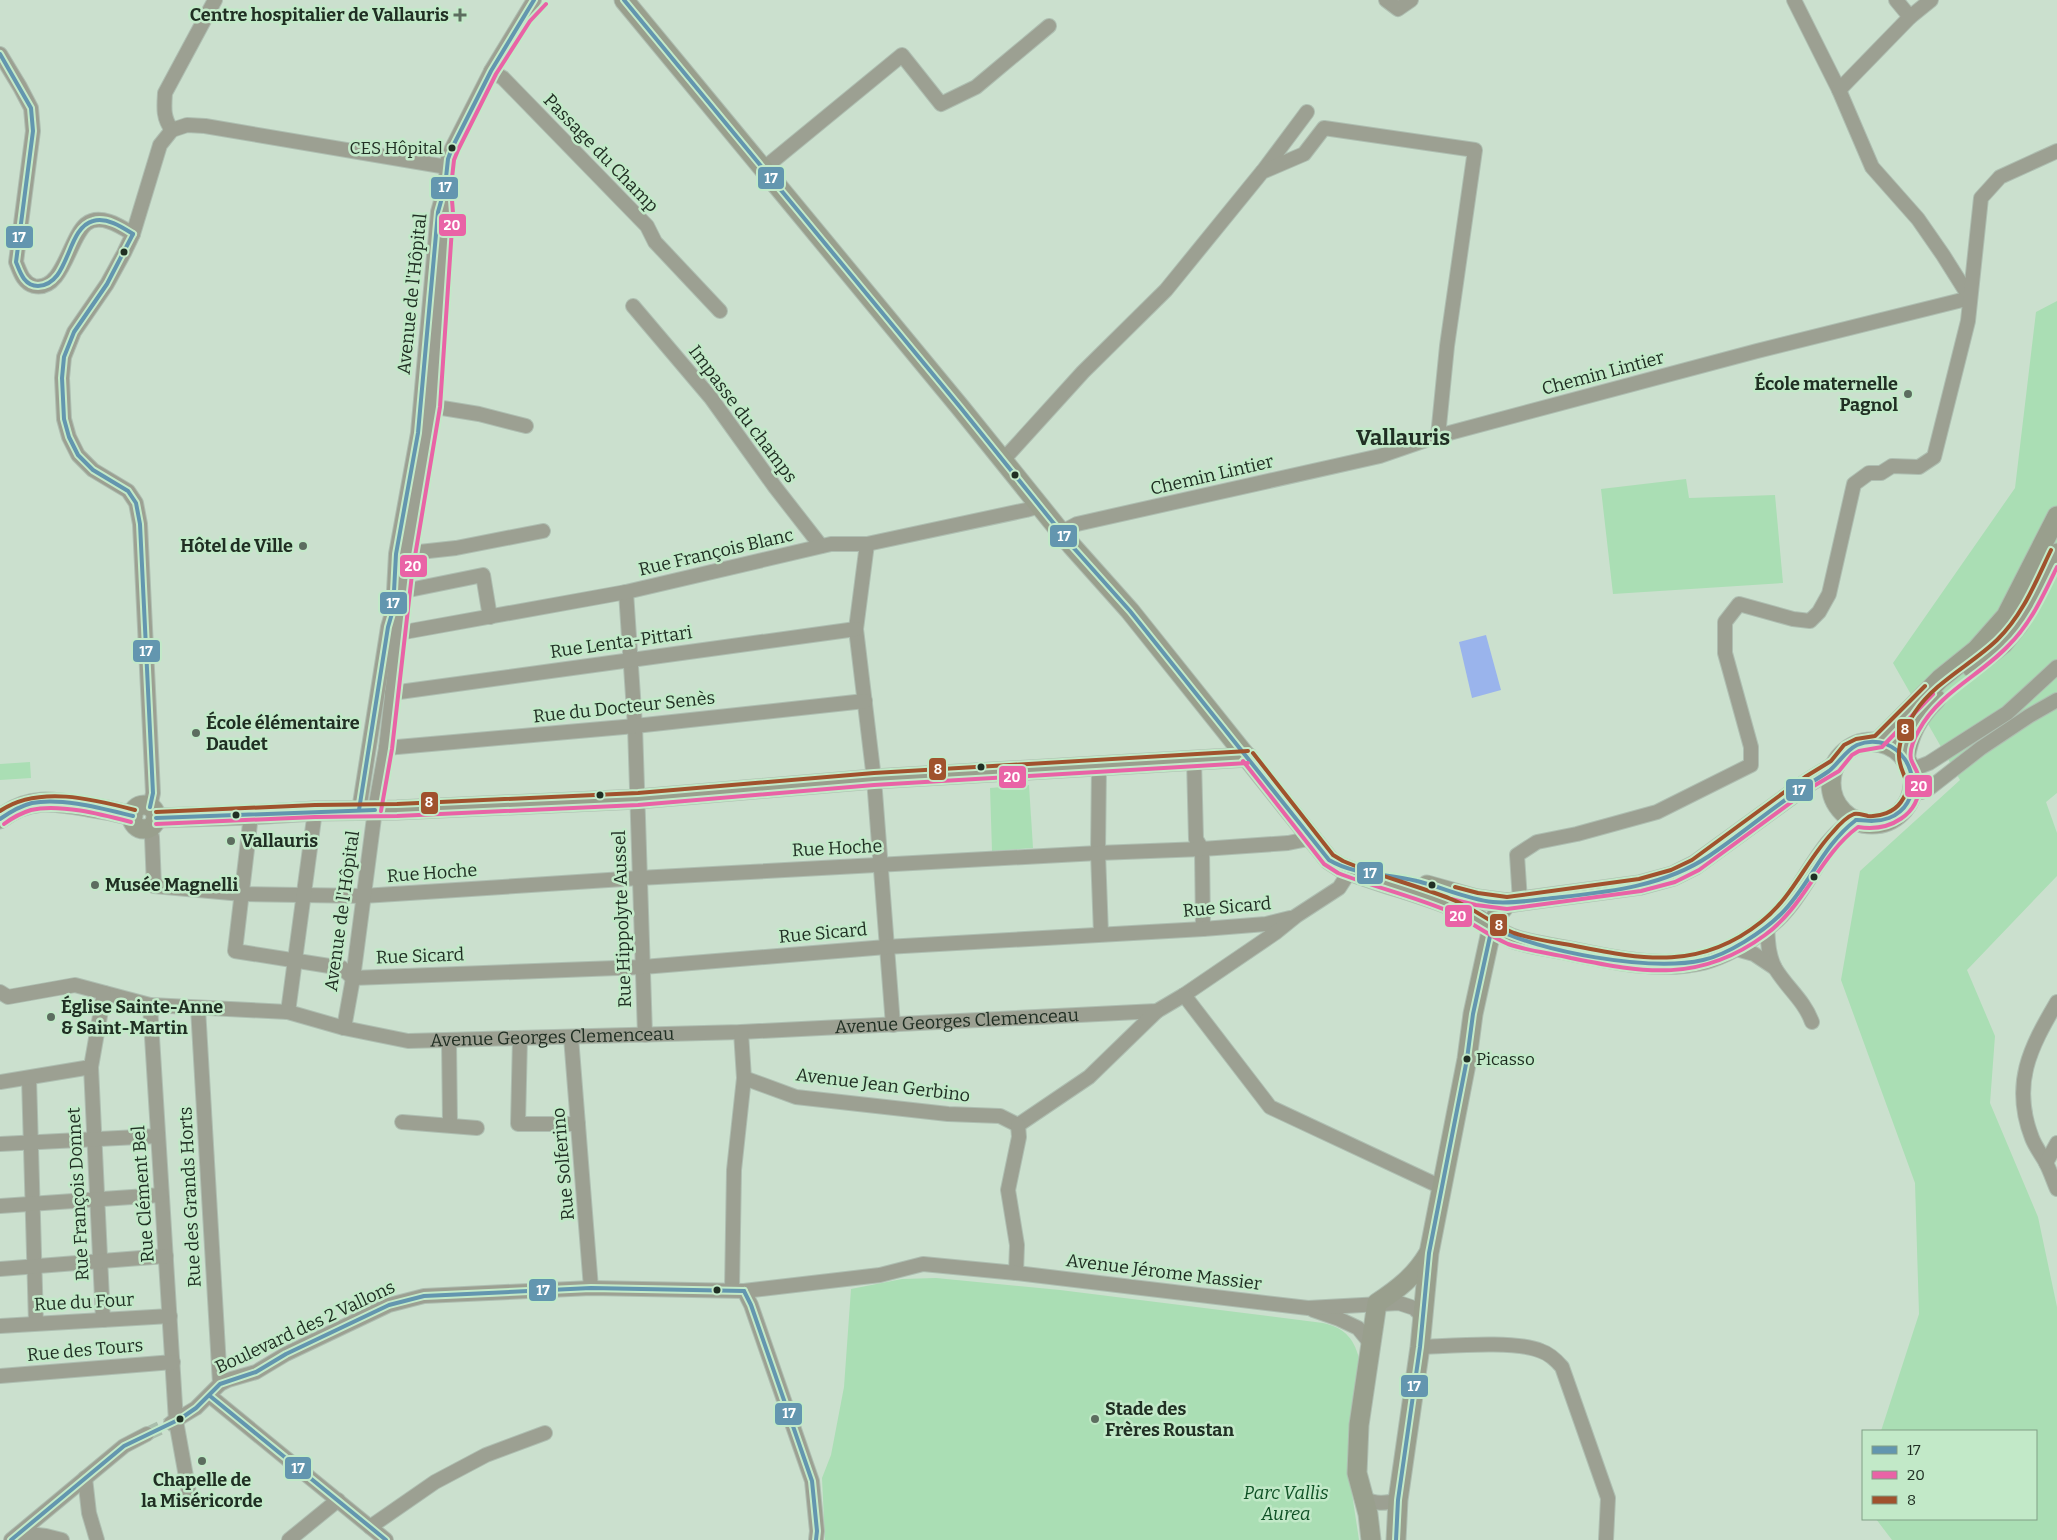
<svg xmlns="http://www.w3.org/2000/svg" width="2057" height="1540" viewBox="0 0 2057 1540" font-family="Bitter,serif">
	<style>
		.green { fill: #aadeb4 }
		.water { fill: #9ab4ec }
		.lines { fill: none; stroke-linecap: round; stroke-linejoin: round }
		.street-tunnel { stroke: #a9bdac; stroke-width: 14; stroke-dasharray: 14 7; stroke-linecap: butt }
		.street-casing { stroke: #aebeb1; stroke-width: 16 }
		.secondary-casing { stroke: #aebeb1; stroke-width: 21 }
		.street { stroke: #9ca092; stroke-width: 14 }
		.secondary { stroke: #999f8d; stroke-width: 19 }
		.bus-1-casing { stroke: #c2e9c8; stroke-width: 8 }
		.bus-2-casing { stroke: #c2e9c8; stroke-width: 8 }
		.bus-3-casing { stroke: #c2e9c8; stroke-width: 8 }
		.bus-1 { stroke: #6396af; stroke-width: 4 }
		.bus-2 { stroke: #e963a6; stroke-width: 4 }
		.bus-3 { stroke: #a0522d; stroke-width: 4 }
		.poi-dot { fill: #5c6d5f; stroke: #c2e9c8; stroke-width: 2 }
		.bus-dot { fill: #202f23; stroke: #c2e9c8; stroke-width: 2 }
		.labels { text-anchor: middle; stroke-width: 5; stroke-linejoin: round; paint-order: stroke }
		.bus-label { font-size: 17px; fill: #202f23; stroke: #c2e9c8; text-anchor: end }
		.poi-label { font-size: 18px; font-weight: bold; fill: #202f23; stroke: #c2e9c8; text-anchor: start }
		.street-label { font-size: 18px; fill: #202f23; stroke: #c2e9c8 }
		.park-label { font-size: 18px; font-style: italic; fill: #0e5024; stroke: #c2e9c8 }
		.district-label { font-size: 22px; font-weight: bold; fill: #202f23; stroke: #c2e9c8 }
		.line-badge { stroke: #c2e9c8; stroke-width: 2 }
		.badge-label { font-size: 14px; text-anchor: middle; font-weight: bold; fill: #fff }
	</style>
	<rect width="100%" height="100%" fill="#cbe0ce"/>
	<g class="green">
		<polygon points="2057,301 2057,793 2046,802 2057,833 2057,876 1967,970 1995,1036 1990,1103 2038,1217 2057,1307 2057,1540 1892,1540 1876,1519 2036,1519 2036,1431 1881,1431 1919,1314 1915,1183 1841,980 1860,871 1960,780 1893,663 2015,488 2036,312"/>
		<polygon points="1686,479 1689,498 1775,495 1783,583 1613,594 1601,489"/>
		<polygon points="30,762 31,778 0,780 0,764"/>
		<polygon points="1029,785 1033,848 992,851 990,788"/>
		<path d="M936,1278L1060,1290L1323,1323C1346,1328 1355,1340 1360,1362L1348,1467L1359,1540H825L822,1478L831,1455L844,1387L851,1289L902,1279Z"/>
	</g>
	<polygon class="water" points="1486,635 1501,690 1472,698 1459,642"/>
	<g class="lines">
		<polyline class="street-tunnel" points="147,1434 171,1423"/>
		<defs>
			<g id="street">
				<polyline points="1386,0 1398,9 1411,0"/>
				<polyline points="1794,0 1839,90 1872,167 1918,219 1943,255 1970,298"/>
				<polyline points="1896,0 1910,17"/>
				<path d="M0,54L20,87L31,108L33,131L16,262C20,272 23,283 34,286C63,292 69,238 86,224C100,213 120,226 133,234"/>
				<polyline points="491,71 503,78 647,226 655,242 720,311"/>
				<polyline points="1839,90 1910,17 1931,0"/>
				<polyline points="172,130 187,125 205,126 447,167"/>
				<path d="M172,130C163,118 164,108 165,93L215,0"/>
				<polyline points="763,169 902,55 941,104 976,87 1049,26"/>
				<polyline points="1263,171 1307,112"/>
				<polyline points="633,306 711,398 775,487 821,546"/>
				<polyline points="424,405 479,414 526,426"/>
				<polyline points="1004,459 1083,372 1166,290 1262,172 1304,154 1324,128 1475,150 1447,346 1438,436"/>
				<polyline points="1062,532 1077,524 1380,456 1438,436 1757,351 1970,298"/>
				<polyline points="867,544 856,629 874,779 893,1025"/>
				<polyline points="401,554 456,548 543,531"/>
				<polyline points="404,591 483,575 490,617"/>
				<polyline points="626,592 635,726 645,1035"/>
				<polyline points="399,633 626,592 831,544 867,544 1026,510 1040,506"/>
				<polyline points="392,693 856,629"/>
				<polyline points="386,748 635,726 865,701"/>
				<polyline points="1194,760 1196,839 1202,849 1203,929"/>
				<polyline points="1099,766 1098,853 1101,934"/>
				<polyline points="1911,770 1929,763 2007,713 2057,667"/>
				<polyline points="1912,792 1921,792 1931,787 1981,748 2029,716 2057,700"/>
				<polyline points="150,807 153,793 140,524 136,503 128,491 93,470 78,455 69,437 64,419 62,378 64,357 74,332 107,284 124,253 133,234 160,145 172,130"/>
				<polyline points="359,810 388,627 393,610 396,554 418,433 438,212 445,187 448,159 452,148 491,71 534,0"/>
				<polyline points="251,815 235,951 342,968 353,978 643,967 886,947 1203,929 1266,924 1290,918"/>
				<polyline points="152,837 154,886 242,894 363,896 639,878 1098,853 1202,849 1288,843 1313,838"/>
				<polyline points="1520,901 1517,855 1537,842 1577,834 1657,812 1751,765 1751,747 1725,653 1725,622 1739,604 1793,619 1810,621 1819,612 1829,594 1854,484 1869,473 1881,473 1892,466 1919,467 1934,457 1968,321 1981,198 2000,177 2057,151"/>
				<path d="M1767,926C1768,941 1768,955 1775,968C1787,988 1804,1000 1812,1022"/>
				<polyline points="1733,948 1754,954 1775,968"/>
				<path id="s1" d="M0,992L8,997L75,985L150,1005L288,1012L344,1028L408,1041L741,1032L1157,1011L1184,995L1275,933L1296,916L1339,888L1350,871"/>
				<polyline points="1184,995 1270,1107 1441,1187"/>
				<path d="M2057,1002C2030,1048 2011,1084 2032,1138C2035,1146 2041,1154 2045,1161C2050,1170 2053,1180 2057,1189"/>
				<polyline points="150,1005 176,1421 189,1493"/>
				<polyline points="198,1008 220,1384"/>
				<polyline points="288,1012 315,811"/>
				<polyline points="344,1028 353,978 375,810 386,748 406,573 434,406 447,213 445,187"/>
				<polyline points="571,1037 591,1288"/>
				<polyline points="520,1038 518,1124 578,1124"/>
				<polyline points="449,1040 450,1125"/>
				<polyline points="91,1067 103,1320"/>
				<polyline points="29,1078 36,1323"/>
				<polyline points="744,1078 796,1097 948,1114 1000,1116 1018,1125"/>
				<polyline points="0,1082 91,1067 104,993"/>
				<polyline points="402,1122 477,1128"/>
				<polyline points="1018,1125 1089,1077 1157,1011"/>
				<polyline points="0,1144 158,1136"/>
				<polyline points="2046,1163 2057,1143"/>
				<polyline points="0,1206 161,1195"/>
				<polyline points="0,1269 166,1256"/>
				<polyline points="1016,1273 1017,1245 1008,1190 1019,1137 1018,1125"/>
				<polyline points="732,1290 734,1170 744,1078 741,1032"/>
				<polyline points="744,1291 751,1305 812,1481 817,1531 816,1540"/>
				<polyline points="1313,1310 1339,1319 1358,1328 1371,1344"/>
				<polyline points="0,1326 170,1316"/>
				<path d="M1420,1347C1449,1346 1516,1340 1541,1351C1550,1354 1556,1360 1562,1367L1608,1498L1606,1540"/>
				<polyline points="0,1376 173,1362"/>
				<polyline points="210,1396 386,1540"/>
				<polyline points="171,1423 196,1408 220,1384 228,1380 256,1372 286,1354 389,1305 424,1296 591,1288 744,1291 880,1275 923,1264 1016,1273 1308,1308 1399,1303 1414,1308 1419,1313 1423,1322"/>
				<polyline points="85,1478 89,1513 97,1540"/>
				<path d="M1363,1498C1376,1504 1384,1504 1398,1500L1396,1508"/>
				<polyline points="370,1527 435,1482 486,1455 545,1433"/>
				<polyline points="20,1533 46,1536 62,1540"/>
				<polyline points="11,1540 124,1446 147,1434"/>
				<polyline points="289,1540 338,1500"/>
			</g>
			<g id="secondary">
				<path d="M624,0L960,407L1072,546L1130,611L1329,860L1340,867C1380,884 1424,893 1464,911C1482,919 1498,935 1517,940C1533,945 1550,947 1565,950C1609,959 1660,971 1704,960C1726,954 1749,940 1767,926C1805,897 1815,846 1856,820"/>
				<polyline points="1972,668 2003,644 2019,624 2057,553"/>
				<polyline points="1878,742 1940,679 1976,650 2006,616 2057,516"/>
				<circle cx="1872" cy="783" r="41"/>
				<path d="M1905,759C1909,733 1918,717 1936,699"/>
				<circle cx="144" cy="817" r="12"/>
				<polyline points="156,818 251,815 315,811 397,810 638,799 874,779 1248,757"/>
				<path d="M0,819C28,796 54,801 88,807C103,809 118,812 133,816"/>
				<polyline points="1427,885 1477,899 1507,903 1640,885 1673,876 1695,865 1809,782 1835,766"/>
				<path d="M1371,1540L1368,1514L1357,1473L1359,1425L1377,1303C1398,1289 1415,1276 1428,1254"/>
				<polyline points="1396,1540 1398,1500 1420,1347 1429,1253 1467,1059 1473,1014 1492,927 1495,918 1507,903"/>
			</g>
		</defs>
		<use href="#street" class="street-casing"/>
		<use href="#secondary" class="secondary-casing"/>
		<use href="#street" class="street"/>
		<use href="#secondary" class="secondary"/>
		<defs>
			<g id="bus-1">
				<path d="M624,0L960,407L1072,546L1130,611L1329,860C1356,876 1387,873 1417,881C1442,887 1466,899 1493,902C1513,904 1534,900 1553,898C1607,892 1663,887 1709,856C1736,838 1761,817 1788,798C1801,788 1816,780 1829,771C1839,763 1845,751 1857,745C1866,741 1877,741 1886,744C1918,757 1923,805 1889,818C1878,822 1868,821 1856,820"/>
				<path d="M0,54L31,108L33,131L16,262C20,272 24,286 38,286C70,285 66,228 93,221C107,217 122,227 133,234"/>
				<polyline points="133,234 107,284 74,332 64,357 62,378 64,419 69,437 78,455 93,470 128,491 136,503 140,524 153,793 150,807"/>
				<polyline points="359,810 388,627 393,610 396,554 418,433 438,212 445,187 448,159 452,148 491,71 534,0"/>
				<polyline points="156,818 375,810"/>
				<path d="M0,819C10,812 20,806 32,803C61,797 104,809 133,816"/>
				<path d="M1492,927C1539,952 1651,972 1703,960C1727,955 1763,932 1781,914C1810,885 1822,846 1856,820"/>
				<polyline points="744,1291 751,1305 812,1481 817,1531 816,1540"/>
				<polyline points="210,1396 386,1540"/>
				<polyline points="11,1540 124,1446 180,1419 196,1408 220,1384 256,1372 286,1354 389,1305 424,1296 591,1288 744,1291"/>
				<polyline points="1396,1540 1398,1500 1420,1347 1429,1253 1467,1059 1473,1014 1492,927"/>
			</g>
			<g id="bus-2">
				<path d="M1243,761L1324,864L1338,873C1374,887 1412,896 1448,911C1469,920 1487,935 1508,944C1528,951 1550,953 1571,958C1644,973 1700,983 1765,935C1805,906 1819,856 1858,827C1889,832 1922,815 1919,780C1919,772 1913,766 1911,759C1909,750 1915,737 1919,730C1939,693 1979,676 2007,647C2030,625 2043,596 2057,567"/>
				<polyline points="381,811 392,749 412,574 440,407 453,213 451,187 454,160 458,150 496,74 530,21 546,4"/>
				<path d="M4,824C12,818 21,813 31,810C59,803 104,815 131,822"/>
				<polyline points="156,824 315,817 397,816 638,805 874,785 1248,763"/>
				<polyline points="1451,899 1476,905 1507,909 1641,891 1675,882 1699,870 1812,787 1839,771 1852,755 1859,751 1882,747 1933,694"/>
			</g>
			<g id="bus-3">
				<path d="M1253,753L1333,855L1343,861C1378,876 1416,885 1451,899C1474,908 1492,924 1514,933C1534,940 1555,942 1575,946C1645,960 1701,970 1761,922C1792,898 1806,861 1832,833C1837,827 1846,817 1854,814C1858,813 1863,815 1868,816C1880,817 1894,812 1901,802C1915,783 1899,774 1899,756C1898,741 1907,725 1915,712C1936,681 1971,665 1997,640C2023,615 2036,581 2051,550"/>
				<path d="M0,811C38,785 93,799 135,810"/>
				<polyline points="156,812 315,805 397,804 638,793 874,773 1248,751"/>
				<polyline points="1455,887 1478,893 1507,897 1639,879 1671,870 1692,860 1805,777 1831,761 1844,745 1856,739 1875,736 1925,686"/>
			</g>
		</defs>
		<use href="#bus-1" class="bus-1-casing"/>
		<use href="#bus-2" class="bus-2-casing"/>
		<use href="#bus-3" class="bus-3-casing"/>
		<use href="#bus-1" class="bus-1"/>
		<use href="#bus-2" class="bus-2"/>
		<use href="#bus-3" class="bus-3"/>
	</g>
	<g class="poi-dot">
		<path d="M457.5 7.5h5v5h5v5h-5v5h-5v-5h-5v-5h5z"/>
		<circle cx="1908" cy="394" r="5"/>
		<circle cx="303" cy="546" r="5"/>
		<circle cx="196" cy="733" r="5"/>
		<circle cx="231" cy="841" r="5"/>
		<circle cx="95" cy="885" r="5"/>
		<circle cx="51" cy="1017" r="5"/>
		<circle cx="1095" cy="1419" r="5"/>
		<circle cx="202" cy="1461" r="5"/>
	</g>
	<g class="bus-dot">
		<circle cx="452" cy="148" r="4.5"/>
		<circle cx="124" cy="252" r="4.5"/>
		<circle cx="1015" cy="475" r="4.5"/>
		<circle cx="981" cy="767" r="4.5"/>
		<circle cx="600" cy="795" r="4.5"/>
		<circle cx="236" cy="815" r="4.5"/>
		<circle cx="1814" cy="877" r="4.5"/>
		<circle cx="1432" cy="885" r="4.5"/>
		<circle cx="1467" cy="1059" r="4.5"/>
		<circle cx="717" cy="1290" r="4.5"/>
		<circle cx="180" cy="1419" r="4.5"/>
	</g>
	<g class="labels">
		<g class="bus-label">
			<text x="443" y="154">CES Hôpital</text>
			<text x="1476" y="1065" text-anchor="start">Picasso</text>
		</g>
		<g class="poi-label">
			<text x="449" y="21" text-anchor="end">Centre hospitalier de Vallauris</text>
			<text x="1898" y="390" text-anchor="end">École maternelle<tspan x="1898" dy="21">Pagnol</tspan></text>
			<text x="293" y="552" text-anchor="end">Hôtel de Ville</text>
			<text x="206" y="729">École élémentaire<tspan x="206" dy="21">Daudet</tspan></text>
			<text x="241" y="847">Vallauris</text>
			<text x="105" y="891">Musée Magnelli</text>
			<text x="61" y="1013">Église Sainte-Anne<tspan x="61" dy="21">&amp; Saint-Martin</tspan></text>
			<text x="1105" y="1415">Stade des<tspan x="1105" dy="21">Frères Roustan</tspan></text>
			<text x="202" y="1486" text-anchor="middle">Chapelle de<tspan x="202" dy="21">la Miséricorde</tspan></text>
		</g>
		<g class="street-label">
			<text transform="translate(601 153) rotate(46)" y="6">Passage du Champ</text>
			<text transform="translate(412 294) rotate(-84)" y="6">Avenue de l'Hôpital</text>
			<text transform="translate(1603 373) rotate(-15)" y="6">Chemin Lintier</text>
			<text transform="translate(743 414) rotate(53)" y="6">Impasse du champs</text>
			<text transform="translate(1212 475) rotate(-13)" y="6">Chemin Lintier</text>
			<text transform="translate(716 552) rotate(-13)" y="6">Rue François Blanc</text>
			<text transform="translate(621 642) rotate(-8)" y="6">Rue Lenta-Pittari</text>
			<text transform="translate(624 707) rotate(-6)" y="6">Rue du Docteur Senès</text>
			<text transform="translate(837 848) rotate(-3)" y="6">Rue Hoche</text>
			<text transform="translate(432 873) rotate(-4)" y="6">Rue Hoche</text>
			<text transform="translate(1227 907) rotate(-5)" y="6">Rue Sicard</text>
			<text transform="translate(342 911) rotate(-82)" y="6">Avenue de l'Hôpital</text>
			<text transform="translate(622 919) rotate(-92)" y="6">Rue Hippolyte Aussel</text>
			<text transform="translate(823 933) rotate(-5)" y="6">Rue Sicard</text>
			<text transform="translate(420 956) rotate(-2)" y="6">Rue Sicard</text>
			<text dy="6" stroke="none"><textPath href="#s1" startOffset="966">Avenue Georges Clemenceau</textPath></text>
			<text dy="6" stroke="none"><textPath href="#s1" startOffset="561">Avenue Georges Clemenceau</textPath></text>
			<text transform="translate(883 1085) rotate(7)" y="6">Avenue Jean Gerbino</text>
			<text transform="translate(563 1164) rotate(-95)" y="6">Rue Solferino</text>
			<text transform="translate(78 1194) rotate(-93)" y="6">Rue François Donnet</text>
			<text transform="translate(143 1194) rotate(-94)" y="6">Rue Clément Bel</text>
			<text transform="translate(190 1197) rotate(-93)" y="6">Rue des Grands Horts</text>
			<text transform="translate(1164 1272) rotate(7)" y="6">Avenue Jérome Massier</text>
			<text transform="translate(84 1302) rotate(-3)" y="6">Rue du Four</text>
			<text transform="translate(305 1327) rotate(-25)" y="6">Boulevard des 2 Vallons</text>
			<text transform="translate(85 1350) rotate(-5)" y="6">Rue des Tours</text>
		</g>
		<g class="park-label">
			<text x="1286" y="1499">Parc Vallis<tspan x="1286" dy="21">Aurea</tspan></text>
		</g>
		<g class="district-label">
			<text x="1403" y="445">Vallauris</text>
		</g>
	</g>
	<g class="line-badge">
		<rect x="757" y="166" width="28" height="24" rx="5" fill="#6396af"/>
		<rect x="430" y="176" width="29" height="24" rx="5" fill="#6396af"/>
		<rect x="438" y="213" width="29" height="24" rx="5" fill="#e963a6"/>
		<rect x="5" y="225" width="29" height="24" rx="5" fill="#6396af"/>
		<rect x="1049" y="524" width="29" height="24" rx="5" fill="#6396af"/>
		<rect x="399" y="554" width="29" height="24" rx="5" fill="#e963a6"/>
		<rect x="379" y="591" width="29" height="24" rx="5" fill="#6396af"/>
		<rect x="132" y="639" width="29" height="24" rx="5" fill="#6396af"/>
		<rect x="1896" y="718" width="19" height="24" rx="5" fill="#a0522d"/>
		<rect x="928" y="757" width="19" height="24" rx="5" fill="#a0522d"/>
		<rect x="998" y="765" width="29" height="24" rx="5" fill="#e963a6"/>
		<rect x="1904" y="774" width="29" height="24" rx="5" fill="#e963a6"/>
		<rect x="1785" y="778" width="29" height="24" rx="5" fill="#6396af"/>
		<rect x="420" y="791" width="19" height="24" rx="5" fill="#a0522d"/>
		<rect x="1356" y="861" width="28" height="24" rx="5" fill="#6396af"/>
		<rect x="1444" y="904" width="29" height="24" rx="5" fill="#e963a6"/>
		<rect x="1489" y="913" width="19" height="24" rx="5" fill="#a0522d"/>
		<rect x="528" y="1278" width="29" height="24" rx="5" fill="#6396af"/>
		<rect x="1400" y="1374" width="29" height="24" rx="5" fill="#6396af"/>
		<rect x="774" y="1402" width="29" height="24" rx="5" fill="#6396af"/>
		<rect x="284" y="1456" width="28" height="24" rx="5" fill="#6396af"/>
	</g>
	<g class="badge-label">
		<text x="771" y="183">17</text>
		<text x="445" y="192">17</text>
		<text x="452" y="230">20</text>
		<text x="19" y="242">17</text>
		<text x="1064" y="541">17</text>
		<text x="413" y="571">20</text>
		<text x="393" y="608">17</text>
		<text x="146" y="656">17</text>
		<text x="1905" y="734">8</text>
		<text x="938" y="774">8</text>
		<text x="1012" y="782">20</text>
		<text x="1919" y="791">20</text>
		<text x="1799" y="795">17</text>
		<text x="429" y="807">8</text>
		<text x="1370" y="878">17</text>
		<text x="1458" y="921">20</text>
		<text x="1499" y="930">8</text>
		<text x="543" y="1295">17</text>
		<text x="1414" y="1391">17</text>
		<text x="789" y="1418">17</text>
		<text x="298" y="1473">17</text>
	</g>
	<rect x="1862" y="1430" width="175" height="90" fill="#c2e9c8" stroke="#819f86"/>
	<rect x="1872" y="1446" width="25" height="8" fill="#6396af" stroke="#819f86"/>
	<text x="1907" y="1455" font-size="15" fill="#202f23">17</text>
	<rect x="1872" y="1471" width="25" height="8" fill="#e963a6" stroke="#819f86"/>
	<text x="1907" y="1480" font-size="15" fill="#202f23">20</text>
	<rect x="1872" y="1496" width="25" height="8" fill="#a0522d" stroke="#819f86"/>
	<text x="1907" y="1505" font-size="15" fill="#202f23">8</text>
</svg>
